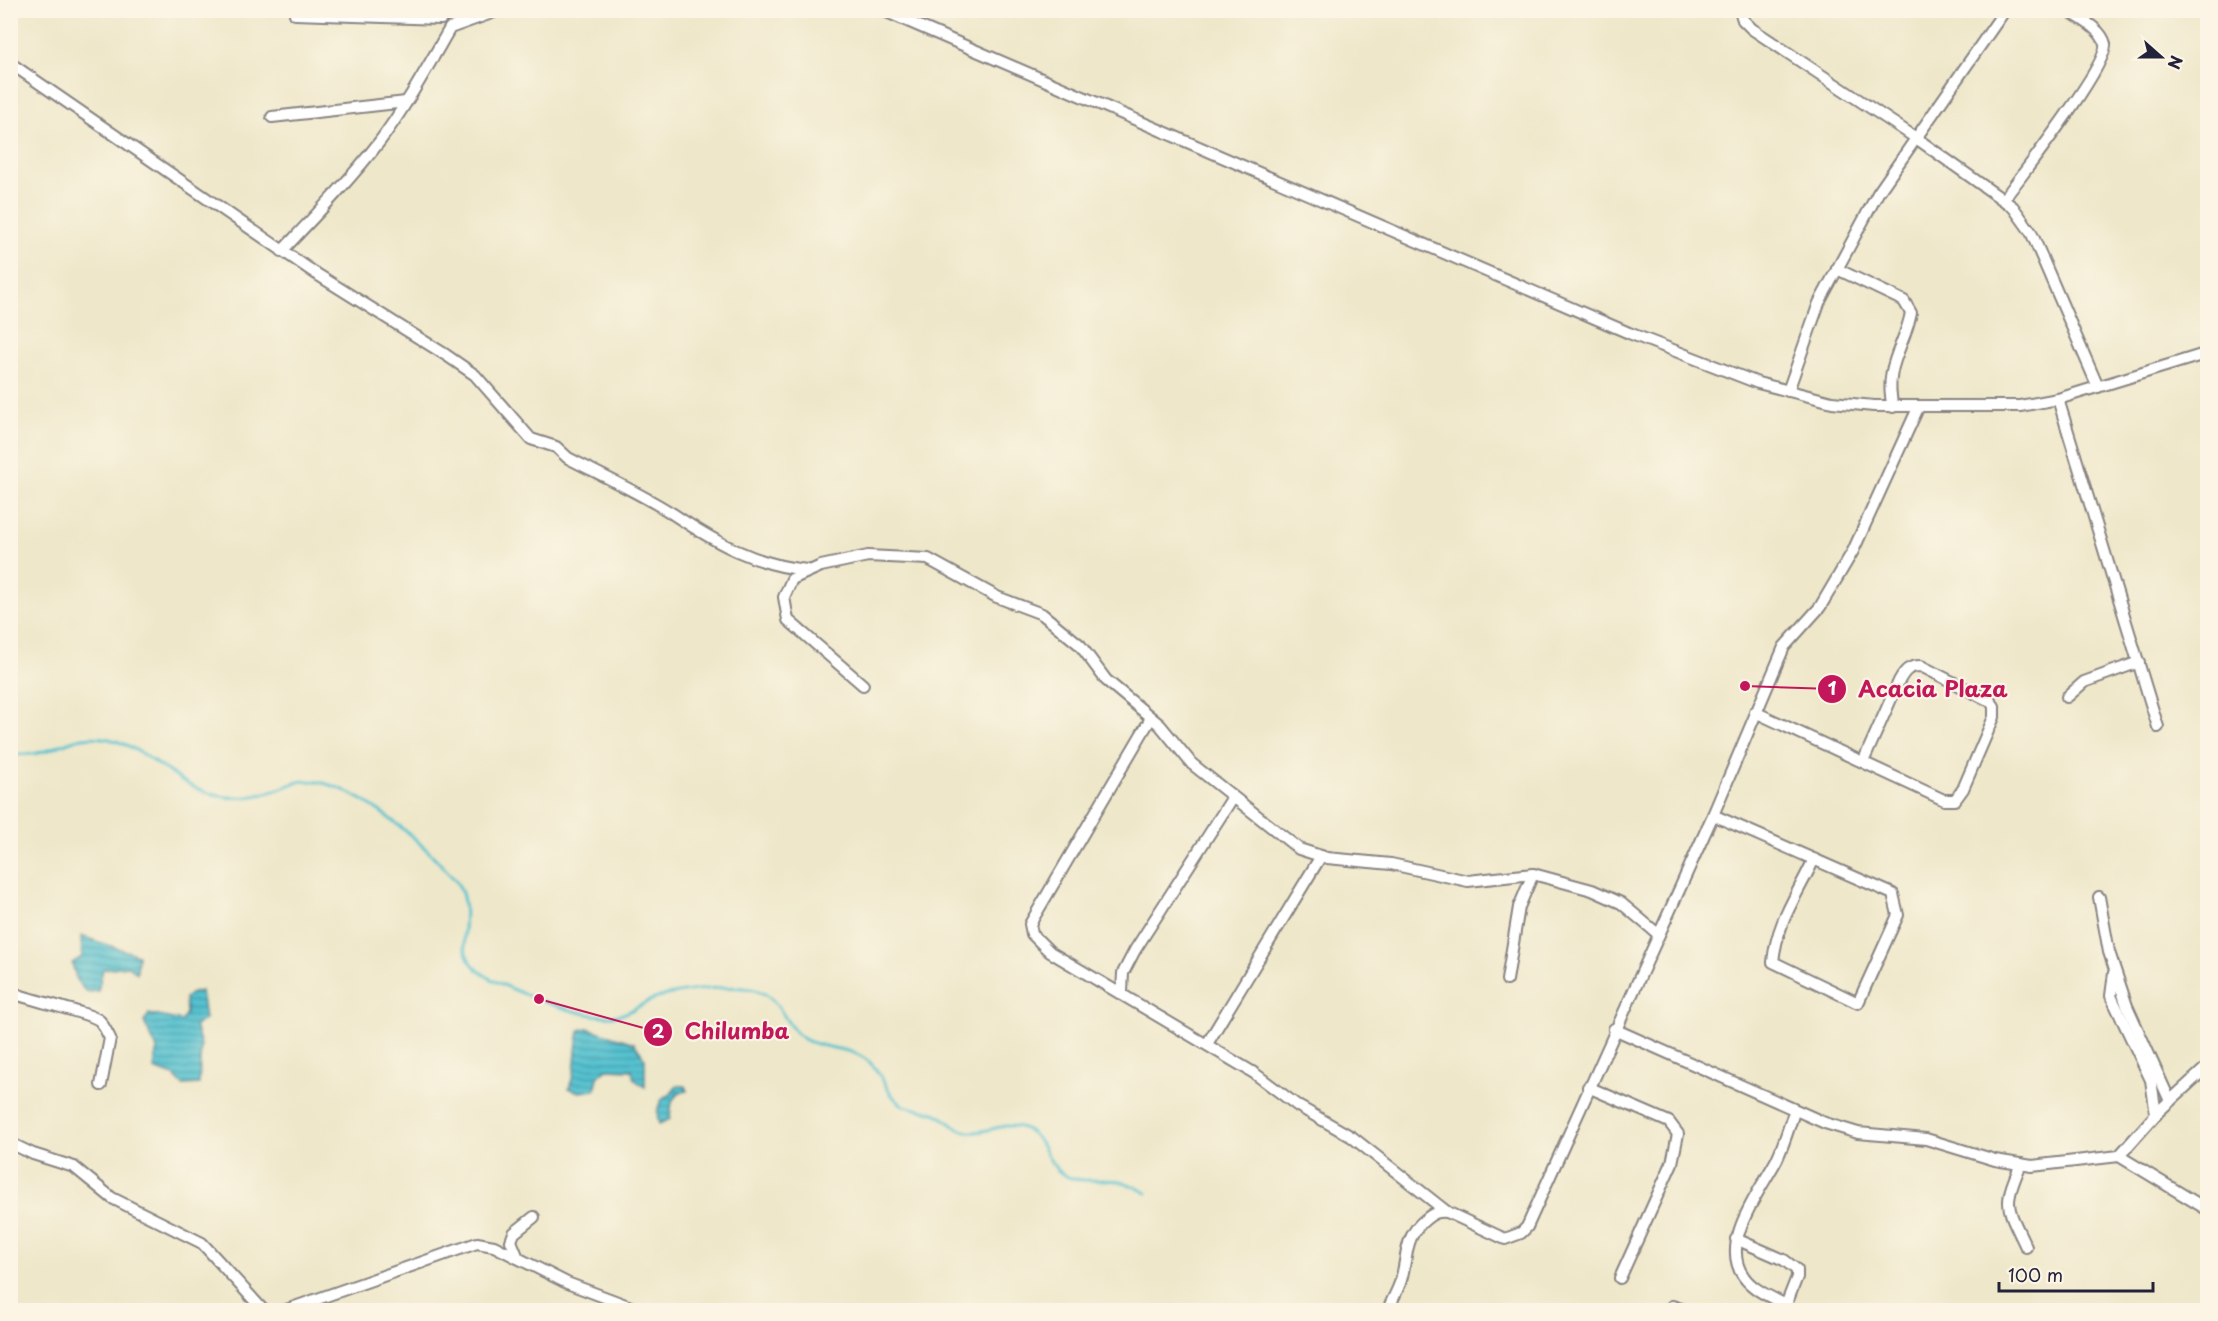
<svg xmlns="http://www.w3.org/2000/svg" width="2218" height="1321" viewBox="0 0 2218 1321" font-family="'Playpen Sans',sans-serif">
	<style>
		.water { fill: url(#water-rules); stroke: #3c7285; stroke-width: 1.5 }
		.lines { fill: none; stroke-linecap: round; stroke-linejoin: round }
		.stream { stroke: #55c1cf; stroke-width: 3 }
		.street-casing { stroke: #888482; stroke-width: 14 }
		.street { stroke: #fff; stroke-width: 10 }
		.leader { fill: none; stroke: #c2185b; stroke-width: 2 }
		.callout-dot { fill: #c2185b; stroke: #fcf5e5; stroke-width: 2 }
		.mark-label { font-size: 18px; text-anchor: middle; font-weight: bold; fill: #fff }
		.callout-label { font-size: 22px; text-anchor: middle; font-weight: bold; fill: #c2185b; stroke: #fcf5e5; stroke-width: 4.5; stroke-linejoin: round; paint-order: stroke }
	</style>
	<defs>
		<pattern id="water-rules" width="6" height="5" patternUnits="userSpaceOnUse" patternTransform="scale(1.5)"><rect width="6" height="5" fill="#55c1cf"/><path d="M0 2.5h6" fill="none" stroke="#469ca9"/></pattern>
	</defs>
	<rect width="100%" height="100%" fill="#fcf5e5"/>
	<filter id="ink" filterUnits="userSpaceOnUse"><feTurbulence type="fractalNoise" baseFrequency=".0167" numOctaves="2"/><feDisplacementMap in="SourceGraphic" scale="12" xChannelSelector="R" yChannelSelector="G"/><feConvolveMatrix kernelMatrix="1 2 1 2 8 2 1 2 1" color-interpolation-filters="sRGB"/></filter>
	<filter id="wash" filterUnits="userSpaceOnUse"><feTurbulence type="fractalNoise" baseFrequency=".008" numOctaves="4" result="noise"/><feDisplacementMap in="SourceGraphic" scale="24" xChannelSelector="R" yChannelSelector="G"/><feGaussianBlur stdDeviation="1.35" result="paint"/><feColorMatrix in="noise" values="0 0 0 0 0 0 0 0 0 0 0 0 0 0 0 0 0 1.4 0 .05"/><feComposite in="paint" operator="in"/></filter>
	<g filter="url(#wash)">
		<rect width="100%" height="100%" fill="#eee7c9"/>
		<g class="water">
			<polygon points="81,936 138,955 137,973 128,966 103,969 98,991 86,992 77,981 72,963 82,957"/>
			<polygon points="201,991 205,1019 195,1026 201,1045 199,1084 183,1085 174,1076 154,1069 157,1049 144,1022 149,1014 182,1021 186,1013 185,998 190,994"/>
			<path d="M587,1028L634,1043L645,1059V1087L634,1079L632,1070L607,1069L598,1077L595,1090L579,1092L569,1088C579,1064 573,1049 580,1030Z"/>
			<path d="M677,1086H685L687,1091C671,1093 671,1105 670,1119L659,1124C656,1113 657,1106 664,1097L670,1095Z"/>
		</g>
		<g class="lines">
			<path class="stream" d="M10,755C19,754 29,755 38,753C53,750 68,740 83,738C136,731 166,782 212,794C236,801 256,797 279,789C287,786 297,781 305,781C350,779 418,838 446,870C450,875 457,881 459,886C477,922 442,955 495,981C524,995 588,1022 619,1015C633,1012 643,1002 657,998C678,991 737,983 758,991C784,1001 783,1026 804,1039C823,1050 850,1046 868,1061C883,1072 885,1093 901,1104C912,1110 922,1109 934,1113C947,1117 955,1131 969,1132C987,1134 1005,1121 1023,1128C1046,1137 1045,1167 1068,1177C1085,1184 1105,1177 1122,1182C1131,1184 1139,1189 1147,1193"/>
		</g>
	</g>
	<g filter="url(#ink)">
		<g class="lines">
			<defs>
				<g id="street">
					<polyline points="882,10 1629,333 1758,383 1832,402 1874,406 2020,406 2058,399 2208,353"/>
					<polyline points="1740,10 1743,20 1752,29 1916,138 2013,207 2031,232 2098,387"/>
					<polyline points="1863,11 1864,10"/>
					<polyline points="295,14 441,19"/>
					<path d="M10,63L315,273L446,355L475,375L531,439L556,447L568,458C603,476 640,493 673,514C715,542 755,565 807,570"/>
					<polyline points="272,117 406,102"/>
					<path d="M2004,199C2021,176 2109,64 2105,44C2102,29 2079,18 2067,10"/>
					<path d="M282,251C316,215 350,180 380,141C406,106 428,66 450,28L500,10"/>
					<path d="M1837,269L1904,301L1911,313C1904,348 1883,367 1893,407"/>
					<polyline points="1788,391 1819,303 1878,193 2005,10"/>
					<polyline points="2058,399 2158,727"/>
					<polyline points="863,685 788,620 784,597 792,579 821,566 868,556 928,559 997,597 1042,614 1080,645 1106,680 1160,725 1192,764 1299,849 1327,858 1391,864 1468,881 1533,874 1592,890 1621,903 1658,934"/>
					<polyline points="2067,697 2084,682 2139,662"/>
					<path d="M1755,712L1944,800H1955L1963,789L1994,717V706L1990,701L1921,666C1909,666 1905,670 1899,681L1863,762"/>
					<polyline points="1151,718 1030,924 1032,934 1050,952 1254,1073 1298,1106 1352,1137 1447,1212"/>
					<path d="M1713,815L1893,894L1898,915L1858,1003L1773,962C1777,921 1797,896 1814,859"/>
					<polyline points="2099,897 2109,952 2127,1006 2170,1101"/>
					<polyline points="2114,973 2111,996 2151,1080 2156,1115"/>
					<polyline points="1507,980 1519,907 1533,874"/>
					<path d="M10,992C26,999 94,1014 100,1021C104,1026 107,1033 110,1038L101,1085"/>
					<polyline points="1122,992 1123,973 1135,950 1233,797"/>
					<polyline points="1614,1029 1825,1123 1858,1133 1926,1139 1995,1160 2032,1166 2119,1156 2208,1210"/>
					<polyline points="1207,1044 1321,856"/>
					<polyline points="1588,1087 1669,1122 1678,1134 1672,1163 1620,1278"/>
					<polyline points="10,1143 33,1154 74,1167 112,1198 202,1243 263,1310"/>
					<polyline points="2119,1156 2159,1111 2208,1066"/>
					<path d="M2021,1164C2002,1207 2007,1206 2026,1247"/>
					<polyline points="1736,1239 1784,1260 1797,1270 1797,1277 1784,1310"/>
					<polyline points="518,1258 511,1241 514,1233 534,1217"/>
					<path d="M1786,1305C1771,1297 1753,1290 1744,1277C1718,1243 1761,1190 1777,1159C1784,1144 1789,1127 1794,1112"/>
					<polyline points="1672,1306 1684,1310"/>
					<polyline points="286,1310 477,1243 494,1246 567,1283 639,1310"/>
					<path d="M1388,1310C1392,1300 1398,1290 1401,1280C1408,1256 1404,1236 1426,1219C1433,1213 1438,1211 1447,1212L1505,1239L1521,1233L1527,1227L1713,815L1784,647L1820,607L1853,551L1918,408"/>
				</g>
			</defs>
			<use href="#street" class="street-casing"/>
			<use href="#street" class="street"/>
		</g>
	</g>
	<path class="leader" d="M1745 686L1832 689M539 999L658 1032"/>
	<g class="callout-dot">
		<circle cx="1745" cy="686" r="6"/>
		<circle cx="539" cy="999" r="6"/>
		<circle cx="1832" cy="689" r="15"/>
		<circle cx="658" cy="1032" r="15"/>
	</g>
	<g class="mark-label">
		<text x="1832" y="695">1</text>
		<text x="658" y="1038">2</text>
	</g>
	<g class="callout-label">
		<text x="1933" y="697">Acacia Plaza</text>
		<text x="737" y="1039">Chilumba</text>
	</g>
	<rect width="2218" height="1321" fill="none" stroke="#fcf5e5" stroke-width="36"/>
	<g transform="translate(2161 57) rotate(111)" stroke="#fcf5e5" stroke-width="4.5" paint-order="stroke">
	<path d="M0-4.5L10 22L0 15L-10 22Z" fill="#22223b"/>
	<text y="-9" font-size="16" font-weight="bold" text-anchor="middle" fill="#22223b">N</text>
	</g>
	<path d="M1999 1282v9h154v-9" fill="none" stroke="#22223b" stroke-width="3"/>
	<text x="2008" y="1282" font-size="18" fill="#22223b" stroke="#fcf5e5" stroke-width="4.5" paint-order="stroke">100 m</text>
</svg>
